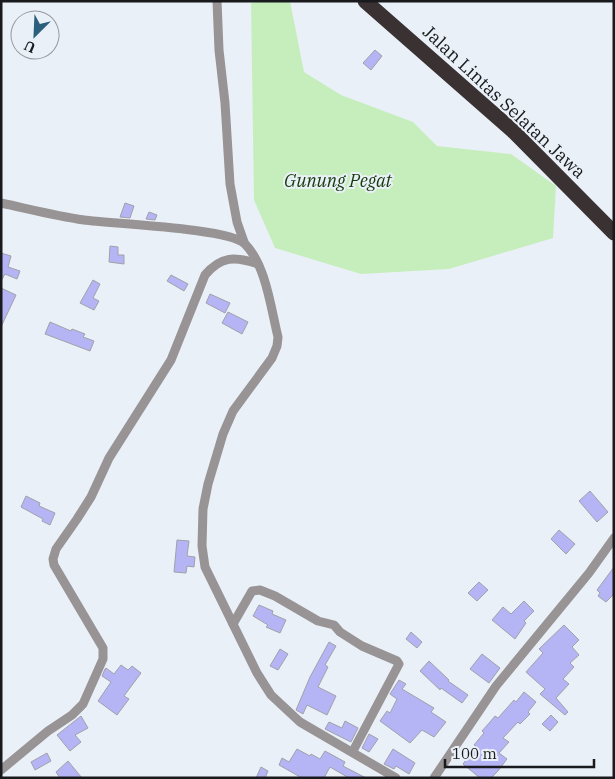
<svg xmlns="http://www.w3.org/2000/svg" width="615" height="779" viewBox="0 0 615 779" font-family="'IBM Plex Serif',serif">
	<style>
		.green { fill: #c6eebc }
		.building { fill: #b5b4f5; stroke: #a1a1a9 }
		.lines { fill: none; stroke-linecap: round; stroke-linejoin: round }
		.street { stroke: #989394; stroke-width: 9 }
		.highway { stroke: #393132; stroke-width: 15 }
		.labels { text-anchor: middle; stroke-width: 4; stroke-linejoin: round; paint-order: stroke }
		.street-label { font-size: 18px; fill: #181a1d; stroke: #eaf0f7 }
		.park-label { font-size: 18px; font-style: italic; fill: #163c0b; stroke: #eaf0f7 }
	</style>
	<rect width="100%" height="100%" fill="#eaf0f7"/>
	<polygon class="green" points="259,1 290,1 304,72 341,95 413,122 437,146 511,154 556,186 553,238 449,269 361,274 275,248 254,200 251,3"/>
	<g class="building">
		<polygon points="375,50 382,56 371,70 363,63"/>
		<polygon points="125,203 134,206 130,218 120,217"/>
		<polygon points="149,212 157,215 155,220 146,219"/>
		<polygon points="110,246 118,247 118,255 124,255 124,264 109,262"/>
		<polygon points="1,253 11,256 8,267 20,271 17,279 5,274 1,281"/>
		<polygon points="171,275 188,284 184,291 167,281"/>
		<polygon points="93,280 100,284 93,298 99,301 94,310 80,303"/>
		<polygon points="1,288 16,295 1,327"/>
		<polygon points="210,294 230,303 225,313 206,303"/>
		<polygon points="228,312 248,322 242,334 222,323"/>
		<polygon points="50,322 71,331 72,329 85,334 83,337 94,341 90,351 45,334"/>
		<polygon points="590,491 608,512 597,522 579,501"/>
		<polygon points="26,496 40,503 39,506 55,513 50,525 42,521 43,519 21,507"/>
		<polygon points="559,530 575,544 566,554 551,539"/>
		<polygon points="177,540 189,541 187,556 195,557 194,567 187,566 186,573 174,572"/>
		<polygon points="614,567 614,594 606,602 598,596 600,593 597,590"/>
		<polygon points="479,582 488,590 477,601 468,593"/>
		<polygon points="524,601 534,611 524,621 526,623 515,639 492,620 503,607 511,614"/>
		<polygon points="259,605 273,611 272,614 286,620 280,633 266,627 268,625 253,616"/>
		<polygon points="564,625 579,640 572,647 579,655 570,663 574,667 563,679 569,684 556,698 568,712 565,715 540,694 545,689 526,672 543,653 539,649"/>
		<polygon points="411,632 422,642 417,648 406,639"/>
		<polygon points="329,642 336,646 325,665 328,667 318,687 336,696 327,715 307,705 303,714 296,710 310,677"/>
		<polygon points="280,649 288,654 278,670 270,666"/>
		<polygon points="482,654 500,668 489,683 470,669"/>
		<polygon points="429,661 449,680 448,681 468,695 462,703 441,688 440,690 420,671"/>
		<polygon points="121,665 128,670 132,666 141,673 124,696 129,699 117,715 98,701 111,682 102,676 105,669 106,668 114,674"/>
		<polygon points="399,680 406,684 402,689 434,708 431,712 446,722 434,737 422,730 410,743 380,721 387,711 390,713 397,699 390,694"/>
		<polygon points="524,692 536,702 528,712 530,714 520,724 518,722 503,738 509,742 499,753 507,759 498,771 491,778 480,778 463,764 476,746 474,745 484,733 482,731 490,722 495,716 498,718 514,700 516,702"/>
		<polygon points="551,715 558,722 550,731 542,724"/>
		<polygon points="81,716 88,728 75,735 81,742 70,751 57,735"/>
		<polygon points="345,721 358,728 351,742 325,729 329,722 342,728"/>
		<polygon points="369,734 378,739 369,752 362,748"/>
		<polygon points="297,749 310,756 311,754 320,759 325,751 345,762 343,766 366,778 349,778 330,767 324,778 302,778 279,765 282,758 289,762"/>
		<polygon points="393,749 415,763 409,774 396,766 394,769 384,764"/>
		<polygon points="47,753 51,761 35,770 31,762"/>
		<polygon points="68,761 82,778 60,778 56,772"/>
		<polygon points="261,767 268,771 265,778 256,778"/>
	</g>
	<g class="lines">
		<g class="street">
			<polyline points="217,1 219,50 225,103 230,184 237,222 244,242"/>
			<path d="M1,203C29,209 56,216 84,220C112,224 229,228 245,244C266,265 271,309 278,337L277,346L272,358L233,411L223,434L208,484L203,509L202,546L205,567L257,673L271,695L300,722L396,778"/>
			<polyline points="233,624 252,591 260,590 275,596 318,621 334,625 340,632 362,646 397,661 399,664 353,751"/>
			<path d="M1,770L48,731L72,715L83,704L103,659V648L54,565L53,559L56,549L77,519L91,497L109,458L171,360L205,275C221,256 235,256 258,264"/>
			<polyline points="434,778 496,686 589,573 614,538"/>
		</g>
		<polyline class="highway" points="365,1 512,130 614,233"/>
	</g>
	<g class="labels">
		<g class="street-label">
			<text transform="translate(504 102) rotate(43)" y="6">Jalan Lintas Selatan Jawa</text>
		</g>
		<g class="park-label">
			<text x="338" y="187">Gunung Pegat</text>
		</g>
	</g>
	<rect width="615" height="779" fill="none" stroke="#181a1d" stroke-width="5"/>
	<g transform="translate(35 35) rotate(204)"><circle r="24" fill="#eaf0f7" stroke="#969aa0"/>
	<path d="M0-4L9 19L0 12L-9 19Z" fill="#2c5f7c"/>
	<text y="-8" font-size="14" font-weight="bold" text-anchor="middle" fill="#181a1d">U</text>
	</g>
	<path d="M445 759v8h149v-8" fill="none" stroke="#181a1d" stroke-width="2.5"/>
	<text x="452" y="759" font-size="15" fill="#181a1d" stroke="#eaf0f7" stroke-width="4" paint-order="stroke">100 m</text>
</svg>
